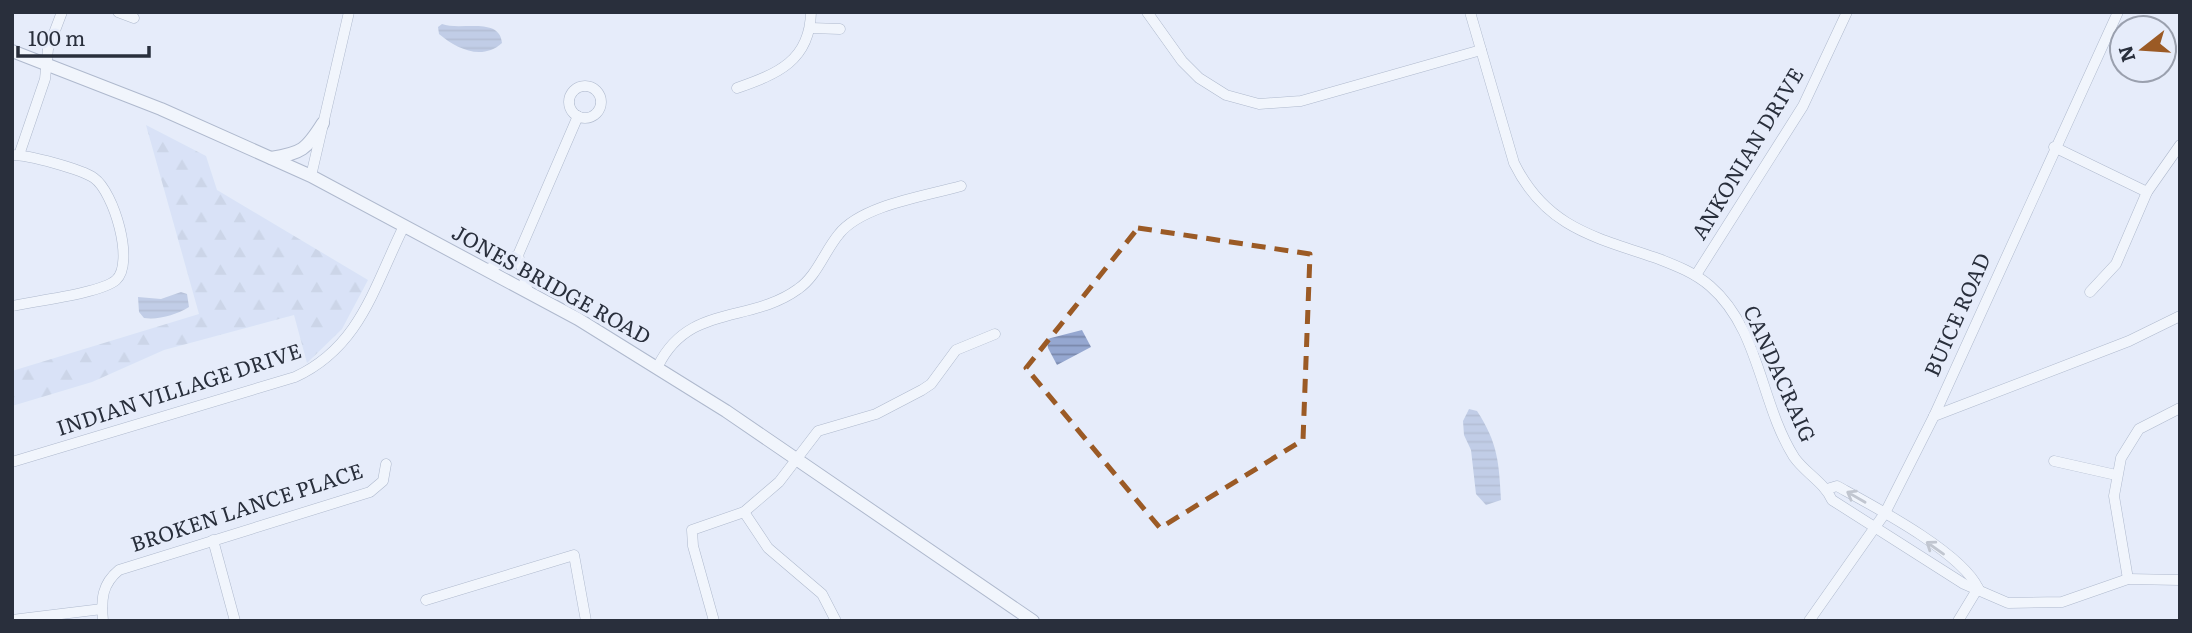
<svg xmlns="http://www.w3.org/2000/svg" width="2192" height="633" viewBox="0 0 2192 633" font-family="Literata,serif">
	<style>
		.forest { fill: url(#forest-firs) }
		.water { fill: url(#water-rules) }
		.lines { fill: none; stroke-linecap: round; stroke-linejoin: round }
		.minor-casing { stroke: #6d7a98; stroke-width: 11 }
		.major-casing { stroke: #6d7a98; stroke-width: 14 }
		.minor { stroke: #fff; stroke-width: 10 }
		.major { stroke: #fff; stroke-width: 12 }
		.oneway { stroke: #94979e }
		.marked { fill: none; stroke: #9b5a25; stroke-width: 5; stroke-dasharray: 14 9; stroke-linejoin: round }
		.labels { text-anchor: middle; stroke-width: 7; stroke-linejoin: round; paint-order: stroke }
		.street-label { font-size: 21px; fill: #292f3c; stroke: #e6ecfa }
	</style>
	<defs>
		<pattern id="forest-firs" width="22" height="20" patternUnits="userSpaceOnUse" patternTransform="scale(1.75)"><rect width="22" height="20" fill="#c9d6f4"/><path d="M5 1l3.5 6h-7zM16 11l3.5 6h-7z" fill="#adb8d2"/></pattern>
		<pattern id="water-rules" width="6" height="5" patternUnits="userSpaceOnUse" patternTransform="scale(1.75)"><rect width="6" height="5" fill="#95a7d0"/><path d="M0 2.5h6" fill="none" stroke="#7a88aa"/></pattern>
	</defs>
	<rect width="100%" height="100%" fill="#e6ecfa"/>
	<polygon class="forest" points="146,125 206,156 217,190 368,280 342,329 307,363 294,315 164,350 92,382 12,406 12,371 199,314"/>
	<g class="water">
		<path d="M442,24C460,31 500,16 502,43C482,61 457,49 439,34L438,27Z"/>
		<path d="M181,292L187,294L189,307C176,315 159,320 144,318L139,312L138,297L161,299Z"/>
		<polygon points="1082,330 1091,347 1057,365 1048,348 1047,339"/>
		<path d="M1469,409L1477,411C1498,443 1499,463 1501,500L1486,505L1476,494L1471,450L1464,435L1463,421Z"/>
	</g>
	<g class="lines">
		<defs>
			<g id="minor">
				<polyline points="118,12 134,18"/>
				<polyline points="1147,12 1182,61 1199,78 1226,95 1259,104 1301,101 1481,50"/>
				<path d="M1470,12L1514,163C1546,228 1595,237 1659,259C1677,266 1695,273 1710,286C1760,329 1760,403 1794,457C1805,473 1824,482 1832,500L1964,584L2008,603L2062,602L2128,579L2180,580"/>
				<polyline points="811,28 840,29"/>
				<circle cx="585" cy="102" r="16"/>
				<path d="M737,88C777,74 810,61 811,12"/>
				<polyline points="2054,147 2147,192"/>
				<path d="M12,155C29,155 81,169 94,178C114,192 135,263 116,280C102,293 34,301 12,306"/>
				<polyline points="19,155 45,79 48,49 62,12"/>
				<polyline points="311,176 349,12"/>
				<polyline points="518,255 578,116"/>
				<polyline points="486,270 518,255 528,292"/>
				<polyline points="1696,275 1803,106 1847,12"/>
				<polyline points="2090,292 2116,264 2147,192 2180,145"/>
				<path d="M658,366C689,303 750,324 798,289C817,276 824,252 839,234C862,205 926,196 961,186"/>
				<polyline points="1934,416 2129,341 2180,316"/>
				<polyline points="2054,461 2116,475"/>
				<path d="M12,462L295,377C360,347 374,287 404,226"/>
				<path d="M1827,489L1837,486C1875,507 1961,552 1978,588"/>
				<polyline points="744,512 768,548 822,594 836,621"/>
				<polyline points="213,540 235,621"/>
				<polyline points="2128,579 2114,496 2121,458 2139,429 2180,408"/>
				<polyline points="426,600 574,555 586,621"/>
				<polyline points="12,620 102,609"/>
				<path d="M103,621C101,599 102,584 119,570L370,492L383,481L386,464"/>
				<polyline points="714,621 693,546 692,530 744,512 779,482 818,431 876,414 922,390 931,384 956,350 995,334"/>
				<polyline points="1809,621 1885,513 1934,416 2118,12"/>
				<polyline points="1958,621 1978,588"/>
			</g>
			<g id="major">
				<polyline points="12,51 161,109 311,176 578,319 726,411 1033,621"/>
				<path d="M271,158C302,153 306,150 323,123"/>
			</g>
		</defs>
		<use href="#minor" class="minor-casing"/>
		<use href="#major" class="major-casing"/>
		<use href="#minor" class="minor"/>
		<use href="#major" class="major"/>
	</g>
	<defs><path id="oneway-shaft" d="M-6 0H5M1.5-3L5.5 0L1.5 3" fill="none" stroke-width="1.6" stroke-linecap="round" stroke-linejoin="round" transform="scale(1.75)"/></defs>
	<g class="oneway">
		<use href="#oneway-shaft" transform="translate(1856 497) rotate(-150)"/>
		<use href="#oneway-shaft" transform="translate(1935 548) rotate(-145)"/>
	</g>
	<path d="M0 0H2192V633H0ZM1138,228L1310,254L1303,440L1160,528L1026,368Z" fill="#e6ecfa" fill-opacity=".55" fill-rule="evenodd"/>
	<path class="marked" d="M1138,228L1310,254L1303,440L1160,528L1026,368Z"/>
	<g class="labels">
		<g class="street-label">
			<text transform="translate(1748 154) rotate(-59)" y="7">ANKONIAN DRIVE</text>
			<text transform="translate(551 285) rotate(29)" y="7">JONES BRIDGE ROAD</text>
			<text transform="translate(1958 315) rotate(-66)" y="7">BUICE ROAD</text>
			<text transform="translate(1779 374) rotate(66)" y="7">CANDACRAIG</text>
			<text transform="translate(179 390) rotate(-18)" y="7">INDIAN VILLAGE DRIVE</text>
			<text transform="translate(247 508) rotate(-18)" y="7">BROKEN LANCE PLACE</text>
		</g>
	</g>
	<rect width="2192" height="633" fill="none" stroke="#292f3c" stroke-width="28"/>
	<g transform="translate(2143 49) rotate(253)"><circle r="33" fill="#e6ecfa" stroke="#9aa0ae" stroke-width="2"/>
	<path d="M0-5L12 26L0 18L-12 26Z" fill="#9b5a25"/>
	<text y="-10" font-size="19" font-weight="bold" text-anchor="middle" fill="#292f3c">N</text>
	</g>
	<path d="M18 46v10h131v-10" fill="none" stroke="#292f3c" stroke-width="3.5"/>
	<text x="28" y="46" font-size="21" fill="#292f3c" stroke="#e6ecfa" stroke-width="5" paint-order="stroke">100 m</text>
</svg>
